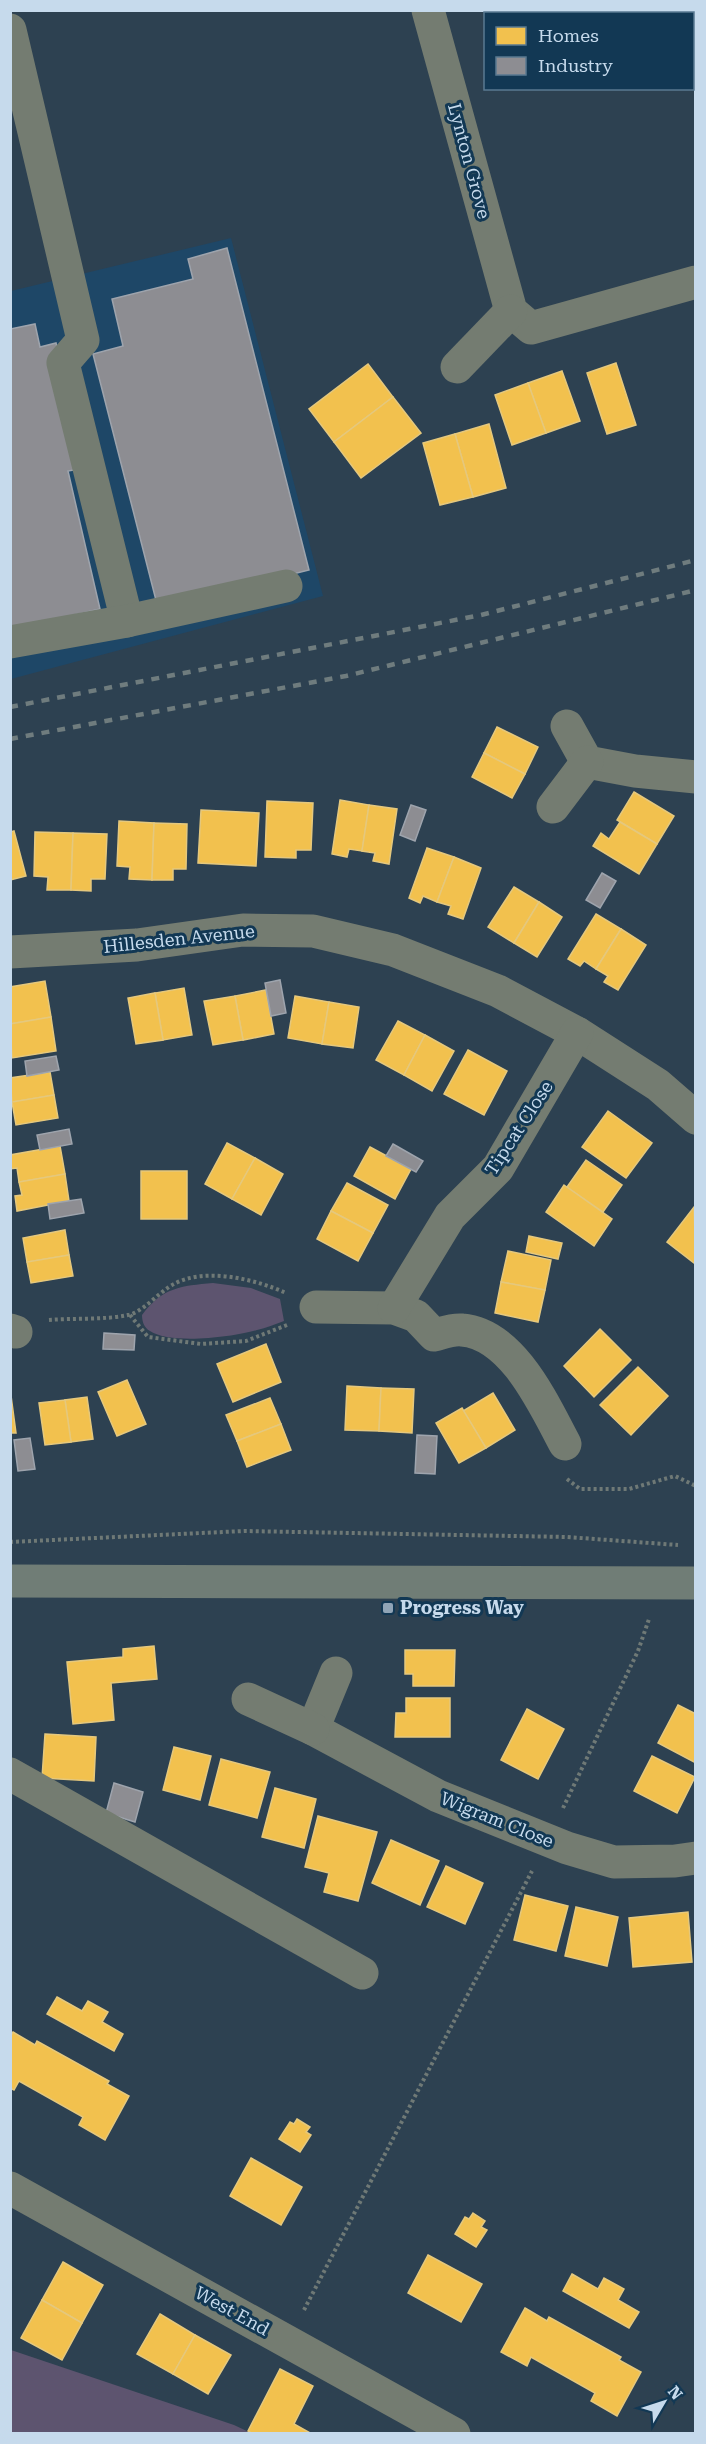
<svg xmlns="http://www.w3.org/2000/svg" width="706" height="2444" viewBox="0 0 706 2444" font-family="'Roboto Serif',serif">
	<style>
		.built { fill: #1e4767 }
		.green { fill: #5d546f }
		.homes { fill: #f2c14e; stroke: #e5c87d; stroke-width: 1.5 }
		.industry { fill: #8d8d92; stroke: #9ea4ad; stroke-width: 1.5 }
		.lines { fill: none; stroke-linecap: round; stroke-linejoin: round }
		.path { stroke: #6f7976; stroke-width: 4; stroke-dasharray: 3 3; stroke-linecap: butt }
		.minor { stroke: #747c71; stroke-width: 33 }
		.major { stroke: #707d76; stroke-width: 33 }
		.rail { stroke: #6f7c7e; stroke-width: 4.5; stroke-dasharray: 8 8; stroke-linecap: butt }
		.poi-dot { fill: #90a4b6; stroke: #123854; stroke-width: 2 }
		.labels { text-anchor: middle; stroke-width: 6; stroke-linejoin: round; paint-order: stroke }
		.street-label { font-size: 18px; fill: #c6daec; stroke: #123854 }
		.poi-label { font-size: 18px; font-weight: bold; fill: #c6daec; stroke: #123854; text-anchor: start }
	</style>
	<rect width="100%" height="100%" fill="#2d4151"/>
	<polygon class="built" points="231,238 323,596 11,679 11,291"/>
	<g class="green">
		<path d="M213,1283L251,1288L280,1299L284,1321C275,1324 266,1328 257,1330C233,1337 171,1345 150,1331C144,1328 142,1321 142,1315C163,1287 181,1286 213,1283Z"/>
		<polygon points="11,2350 234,2425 251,2433 11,2433"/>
	</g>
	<g class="homes">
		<polygon points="616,363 636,425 607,434 587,373"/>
		<polygon points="368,364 393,397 334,442 309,409"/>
		<polygon points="562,371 580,421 546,433 528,383"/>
		<polygon points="528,383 546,433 512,445 495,395"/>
		<polygon points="393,397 421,433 361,478 334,442"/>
		<polygon points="489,424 506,488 473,497 455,434"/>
		<polygon points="455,434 473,497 440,505 423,443"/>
		<polygon points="497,727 538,747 525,774 484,753"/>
		<polygon points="484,753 525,774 512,798 472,777"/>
		<polygon points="634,792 674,816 657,844 617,820"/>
		<polygon points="340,800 369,805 362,851 349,849 347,857 332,854"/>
		<polygon points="267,801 313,803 311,850 296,850 296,858 265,857"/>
		<polygon points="369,805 397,809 389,864 373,861 375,853 362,851"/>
		<polygon points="201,810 259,813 256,866 198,863"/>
		<polygon points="119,821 154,823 152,880 129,879 130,867 117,866"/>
		<polygon points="620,822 657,844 639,874 593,846 601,833 609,839"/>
		<polygon points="154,823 187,824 186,869 173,869 173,880 152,880"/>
		<polygon points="14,831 26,876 10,880 10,832"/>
		<polygon points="35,832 73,833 71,890 47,890 48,877 34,876"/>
		<polygon points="73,833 107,834 105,879 91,879 91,891 71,890"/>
		<polygon points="427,848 454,857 437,902 423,896 420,903 409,898"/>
		<polygon points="454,857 481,868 463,919 448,914 451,906 437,902"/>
		<polygon points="514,887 539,902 514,943 488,927"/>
		<polygon points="539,902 562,917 537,957 514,943"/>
		<polygon points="596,914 621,929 596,969 584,961 580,966 568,959"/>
		<polygon points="621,929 646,945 618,990 604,982 608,976 596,969"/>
		<polygon points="45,981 51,1017 10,1024 10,987"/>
		<polygon points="184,988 192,1035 163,1040 155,993"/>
		<polygon points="266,990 274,1034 243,1040 235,996"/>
		<polygon points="155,993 163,1040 136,1044 128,998"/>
		<polygon points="235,996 243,1040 213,1045 204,1001"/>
		<polygon points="295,996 329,1002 322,1044 288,1038"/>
		<polygon points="329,1002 359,1007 353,1048 322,1044"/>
		<polygon points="51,1017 56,1051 12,1058 10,1024"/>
		<polygon points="398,1021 425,1035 404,1075 376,1060"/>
		<polygon points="425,1035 454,1051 432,1091 404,1075"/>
		<polygon points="468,1050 507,1071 484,1115 444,1094"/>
		<polygon points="50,1072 54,1095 12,1102 10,1078"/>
		<polygon points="54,1095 58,1118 16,1125 12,1102"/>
		<polygon points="608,1111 652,1143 626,1178 582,1147"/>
		<polygon points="227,1143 255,1158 232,1199 205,1184"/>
		<polygon points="60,1146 65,1174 19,1182 17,1168 10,1169 10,1155"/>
		<polygon points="370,1147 411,1169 395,1199 354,1176"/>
		<polygon points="255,1158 283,1174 261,1215 232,1199"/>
		<polygon points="586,1160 622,1185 603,1212 567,1187"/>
		<rect x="141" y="1171" width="46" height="48"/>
		<polygon points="65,1174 69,1201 17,1211 15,1196 22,1195 19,1182"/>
		<polygon points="347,1183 388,1205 373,1233 331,1211"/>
		<polygon points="564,1185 612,1219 594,1246 546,1212"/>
		<polygon points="694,1207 696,1261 694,1263 667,1242"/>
		<polygon points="331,1211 373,1233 358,1261 317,1239"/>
		<polygon points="65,1230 69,1255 27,1262 23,1238"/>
		<polygon points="529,1236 562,1243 558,1259 526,1252"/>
		<polygon points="508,1251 551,1260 545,1290 501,1282"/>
		<polygon points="69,1255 73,1276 31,1283 27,1262"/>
		<polygon points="501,1282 545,1290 538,1322 495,1313"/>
		<polygon points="600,1329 631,1360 594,1397 564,1366"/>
		<polygon points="266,1344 281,1382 233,1402 217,1364"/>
		<polygon points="638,1367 668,1396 631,1435 600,1405"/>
		<polygon points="127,1380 146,1424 117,1436 98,1392"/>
		<polygon points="347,1386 381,1388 379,1431 345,1430"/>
		<polygon points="10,1388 16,1433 10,1433"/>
		<polygon points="381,1388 414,1389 412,1433 379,1431"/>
		<polygon points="493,1393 515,1430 486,1448 463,1411"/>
		<polygon points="87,1397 93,1439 71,1442 65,1400"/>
		<polygon points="270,1398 281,1424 237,1441 226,1415"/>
		<polygon points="65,1400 71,1442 45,1445 39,1403"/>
		<polygon points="462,1408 486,1448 459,1463 436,1423"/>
		<polygon points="281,1424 291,1450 247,1467 237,1441"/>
		<polygon points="154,1646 157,1679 111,1683 114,1720 73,1724 67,1662 123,1657 123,1649"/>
		<polygon points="405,1650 455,1650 454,1686 413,1686 413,1674 405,1674"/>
		<polygon points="406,1698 450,1698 450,1737 395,1737 396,1713 406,1713"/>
		<polygon points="678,1705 696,1714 696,1763 658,1743"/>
		<polygon points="527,1709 564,1729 538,1779 501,1760"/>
		<polygon points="45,1734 96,1737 94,1781 42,1778"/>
		<polygon points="174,1747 211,1756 200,1800 163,1790"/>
		<polygon points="652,1756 695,1777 677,1813 634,1791"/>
		<polygon points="221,1759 270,1772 257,1818 209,1805"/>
		<polygon points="275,1788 316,1799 304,1848 262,1837"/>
		<polygon points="318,1816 377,1832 358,1901 324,1892 329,1873 305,1867"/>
		<polygon points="391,1840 439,1861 420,1905 372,1883"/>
		<polygon points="446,1866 483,1883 465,1924 427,1907"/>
		<polygon points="525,1895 568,1906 556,1951 514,1940"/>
		<polygon points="576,1907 618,1917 607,1966 565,1956"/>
		<polygon points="688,1912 692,1962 633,1967 629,1918"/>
		<polygon points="57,1997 82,2011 88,2001 108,2012 102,2022 123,2034 114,2051 47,2014"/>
		<polygon points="13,2032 35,2045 37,2041 109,2081 107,2084 129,2096 105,2140 79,2125 83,2117 19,2081 14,2090 10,2088 10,2037"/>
		<polygon points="297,2119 310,2127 306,2132 311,2135 300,2152 279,2139 290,2122 294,2124"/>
		<polygon points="251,2158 302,2187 281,2225 230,2196"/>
		<polygon points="473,2213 485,2221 481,2227 487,2230 476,2247 455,2234 465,2217 469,2219"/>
		<polygon points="428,2255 482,2284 461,2322 408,2293"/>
		<polygon points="63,2262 103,2285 82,2323 42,2300"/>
		<polygon points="572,2274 598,2289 604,2278 624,2289 618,2300 639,2312 629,2328 563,2291"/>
		<polygon points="42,2300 82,2323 62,2360 21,2338"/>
		<polygon points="525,2308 547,2321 549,2317 621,2357 619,2360 641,2372 617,2416 591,2401 595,2393 531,2357 527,2366 501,2352"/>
		<polygon points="160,2314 195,2335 173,2374 137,2354"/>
		<polygon points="195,2335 231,2355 208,2394 173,2374"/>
		<polygon points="280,2369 313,2386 294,2424 312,2434 253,2434 248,2431"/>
	</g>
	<g class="industry">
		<polygon points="227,248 309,570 158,608 93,354 123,346 112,299 193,279 188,259"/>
		<polygon points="35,324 40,347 56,343 85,468 68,471 100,609 10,630 10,329"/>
		<polygon points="411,805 426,810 415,841 400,835"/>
		<polygon points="602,873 616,881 600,908 586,900"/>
		<polygon points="280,980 286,1013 271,1016 265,983"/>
		<polygon points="56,1056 59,1070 27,1076 25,1061"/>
		<polygon points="69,1129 72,1144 40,1150 37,1135"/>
		<polygon points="393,1144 423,1161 416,1172 386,1156"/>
		<polygon points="81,1199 84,1213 50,1219 48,1204"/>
		<polygon points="104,1333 135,1335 134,1350 103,1349"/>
		<polygon points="417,1435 437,1436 435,1474 415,1473"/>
		<polygon points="30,1438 35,1469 18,1471 14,1440"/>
		<polygon points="114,1783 143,1792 135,1822 106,1813"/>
	</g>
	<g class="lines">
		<g class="path">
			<polyline points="130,1315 148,1337 201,1344 246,1341 287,1325"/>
			<path d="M49,1320C74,1318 105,1320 128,1315C142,1313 160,1291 174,1284C205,1267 255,1279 286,1293"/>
			<polyline points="567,1479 580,1489 629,1489 675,1476 696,1486"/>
			<polyline points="10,1542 244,1531 567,1537 678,1545"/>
			<polyline points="563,1808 638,1651 649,1619"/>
			<polyline points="304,2310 532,1871"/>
		</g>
		<g class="minor">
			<polyline points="428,10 511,311 531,328 696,282"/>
			<polyline points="10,30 83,340 63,363 127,621"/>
			<polyline points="457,367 511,311"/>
			<polyline points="10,642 127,621 286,586"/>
			<polyline points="567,726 587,762 635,771 696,777"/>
			<polyline points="553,807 587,762"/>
			<polyline points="10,952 137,945 243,930 313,931 393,950 498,991 577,1033 658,1085 696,1118"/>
			<path d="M316,1307L394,1308L416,1316L434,1335C442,1333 453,1329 462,1330C513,1334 544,1405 565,1444"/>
			<polyline points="394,1308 450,1216 498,1168 577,1033"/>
			<polyline points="10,1330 16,1332"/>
			<polyline points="336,1673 313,1729 438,1796 567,1848 614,1862 675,1861 696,1858"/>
			<polyline points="248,1699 313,1729"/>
			<polyline points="10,1774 362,1973"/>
			<polyline points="10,2188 454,2434"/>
		</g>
		<polyline class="major" points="10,1581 696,1583"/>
		<g class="rail">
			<polyline points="10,707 481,615 696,560"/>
			<polyline points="10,739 346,676 696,590"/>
		</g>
	</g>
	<rect class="poi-dot" x="382" y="1602" width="12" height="12" rx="3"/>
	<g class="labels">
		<g class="street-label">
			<text transform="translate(469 161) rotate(75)" y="6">Lynton Grove</text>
			<text transform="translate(179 939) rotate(-6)" y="6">Hillesden Avenue</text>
			<text transform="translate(519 1128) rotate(-57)" y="6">Tipcat Close</text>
			<text transform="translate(497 1820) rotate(22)" y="6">Wigram Close</text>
			<text transform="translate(232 2311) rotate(29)" y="6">West End</text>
		</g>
		<g class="poi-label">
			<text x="400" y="1614">Progress Way</text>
		</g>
	</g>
	<rect width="706" height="2444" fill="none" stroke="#c6daec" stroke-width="24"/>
	<rect x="484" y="12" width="210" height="78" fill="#123854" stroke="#5a7991" stroke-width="1.5"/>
	<rect x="496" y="27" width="30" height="18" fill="#f2c14e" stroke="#5a7991" stroke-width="1.5"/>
	<text x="538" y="42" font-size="18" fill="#c6daec">Homes</text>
	<rect x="496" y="57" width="30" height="18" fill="#8d8d92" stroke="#5a7991" stroke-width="1.5"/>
	<text x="538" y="72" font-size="18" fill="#c6daec">Industry</text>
	<g transform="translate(664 2402) rotate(51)" stroke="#123854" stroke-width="4.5" paint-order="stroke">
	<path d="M0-4.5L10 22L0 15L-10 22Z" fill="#c6daec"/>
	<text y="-9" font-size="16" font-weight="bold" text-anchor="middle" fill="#c6daec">N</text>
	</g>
</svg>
